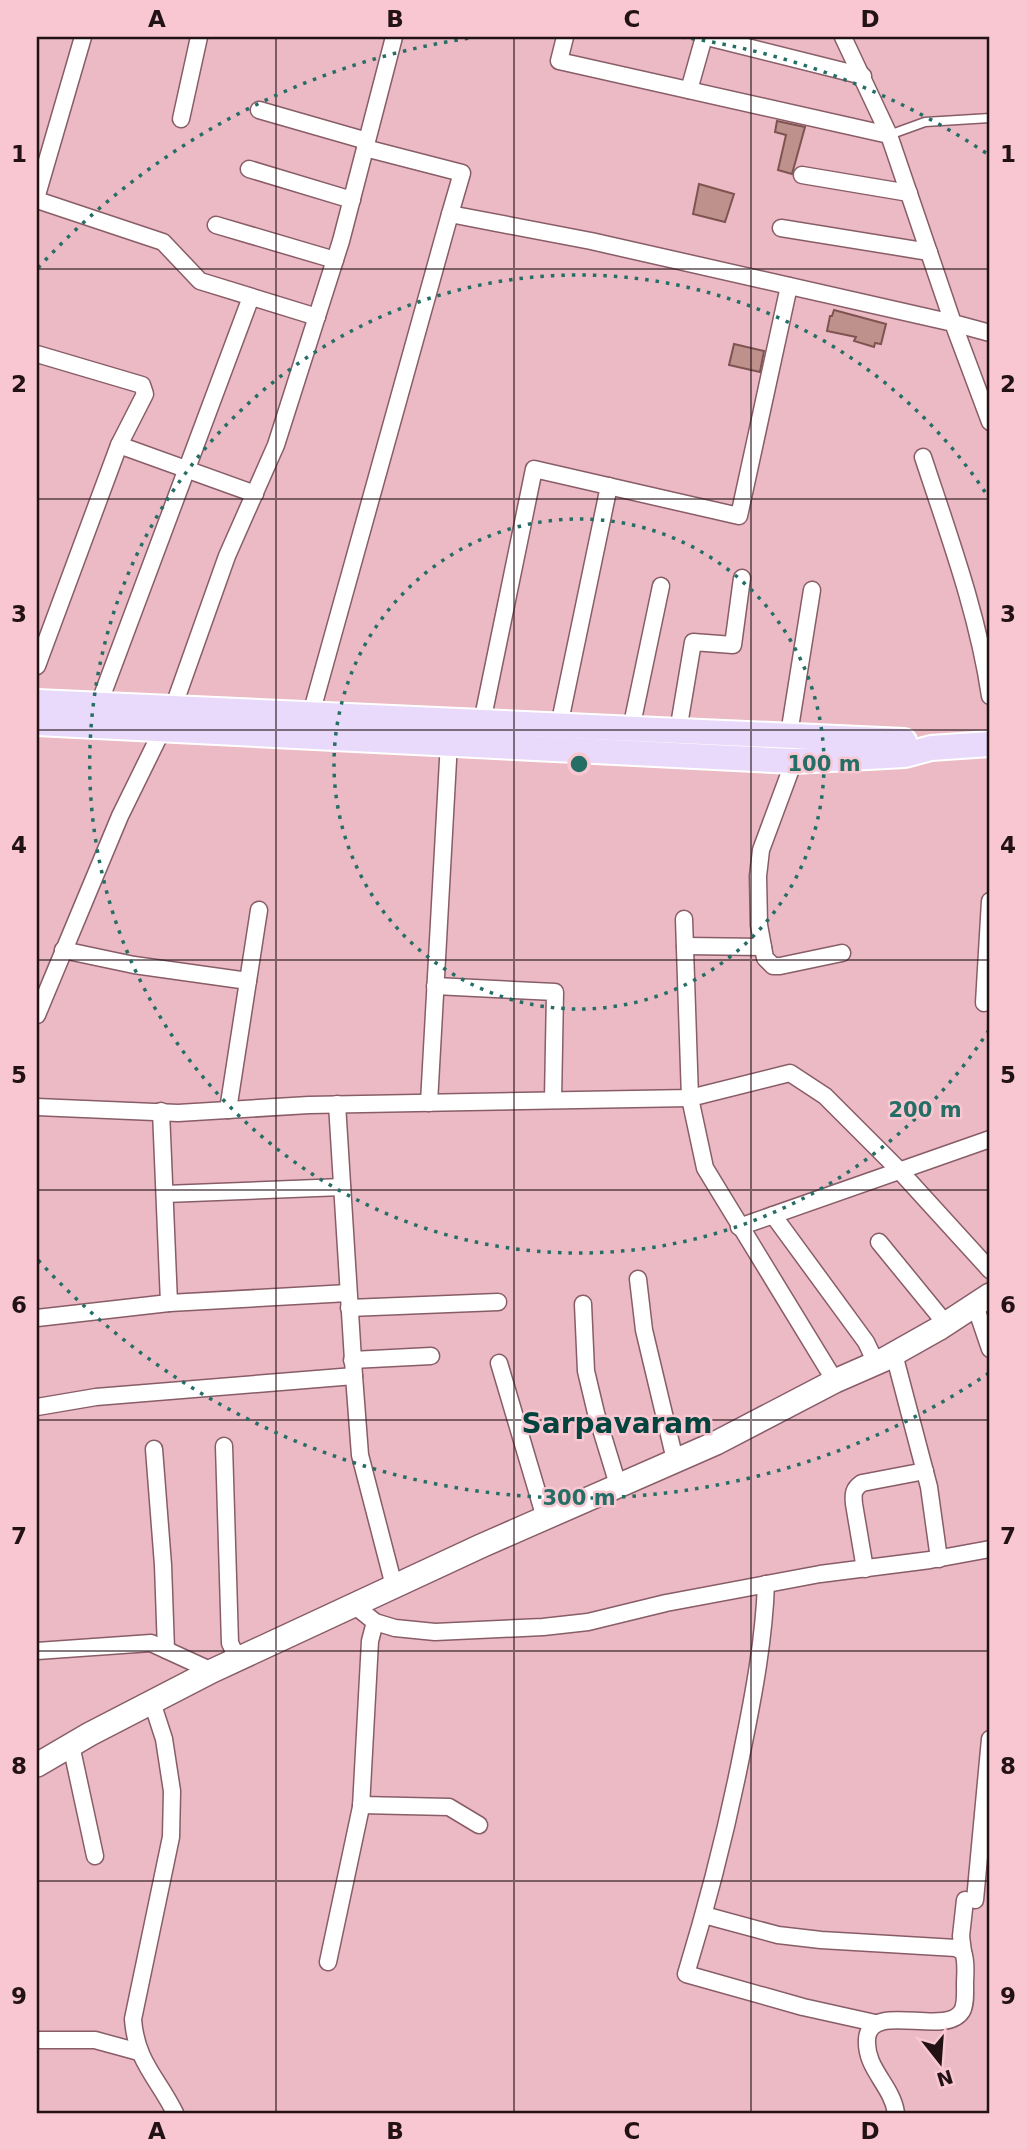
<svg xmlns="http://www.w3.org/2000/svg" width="1027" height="2150" viewBox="0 0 1027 2150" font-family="'DejaVu Sans',sans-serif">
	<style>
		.building { fill: #bf918c; stroke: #7e5451; stroke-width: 2 }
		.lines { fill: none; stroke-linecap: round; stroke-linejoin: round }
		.lane-casing { stroke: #885d67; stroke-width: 11 }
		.street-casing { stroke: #885d67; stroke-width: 19 }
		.secondary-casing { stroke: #885d67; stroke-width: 26 }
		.primary-casing { stroke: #fff; stroke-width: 28 }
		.lane { stroke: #fff; stroke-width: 8 }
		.street { stroke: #fff; stroke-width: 16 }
		.secondary { stroke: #fff; stroke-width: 23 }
		.primary { stroke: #e9dafb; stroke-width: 24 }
		.grid { fill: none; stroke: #221115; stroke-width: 2; stroke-opacity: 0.55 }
		.ring { fill: none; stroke: #256e65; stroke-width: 3.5; stroke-dasharray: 3.5 7 }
		.labels { text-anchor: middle; stroke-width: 5; stroke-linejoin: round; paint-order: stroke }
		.quarter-label { font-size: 28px; font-weight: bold; fill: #03443e; stroke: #f8c7d1 }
		.centre { fill: #256e65; stroke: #f8c7d1; stroke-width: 3.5 }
		.ring-label { font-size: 21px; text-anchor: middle; font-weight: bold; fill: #256e65; stroke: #f8c7d1; stroke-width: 5; stroke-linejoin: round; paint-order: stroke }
		.neatline { fill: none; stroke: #221115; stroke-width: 2.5 }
		.grid-label { font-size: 23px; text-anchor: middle; font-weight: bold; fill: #221115 }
	</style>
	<rect width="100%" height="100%" fill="#ebbac4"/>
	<g class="building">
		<polygon points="777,121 805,127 792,174 778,170 786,135 775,132"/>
		<polygon points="699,184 734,194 725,222 693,214"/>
		<polygon points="834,310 886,324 881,344 875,343 874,347 854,341 856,337 827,331 830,316 832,316"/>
		<polygon points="734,344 764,351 760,372 729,365"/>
	</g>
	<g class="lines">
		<defs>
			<polyline id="lane" points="889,135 925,122 990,118"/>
			<g id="street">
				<polyline points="565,37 559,61 889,135"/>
				<polyline points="707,37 863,76"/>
				<polyline points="843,37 889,135 953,323 990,333"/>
				<polyline points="689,90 704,37"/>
				<polyline points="259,110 367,141"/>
				<polyline points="181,119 199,37"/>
				<polyline points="365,148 462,173 450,214"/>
				<polyline points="249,169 352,200"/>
				<polyline points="802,175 909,193"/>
				<polyline points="37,195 83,37"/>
				<polyline points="37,200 163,242 200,281 317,317"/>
				<polyline points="216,225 335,260"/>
				<polyline points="781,228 929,252"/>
				<polyline points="37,354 142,385 145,394 119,445"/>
				<path d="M923,457C949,536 978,614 990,696"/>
				<polyline points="37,666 119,445 255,494"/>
				<polyline points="99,704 251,297"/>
				<polyline points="311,714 450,214 591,241 953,323 990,422"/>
				<polyline points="482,722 534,469 739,516 789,286"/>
				<polyline points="559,726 609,486"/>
				<polyline points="631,729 661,586"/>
				<polyline points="678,731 693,642 733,645 742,578"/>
				<polyline points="789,734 812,590"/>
				<polyline points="794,761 761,850 758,876 759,925 765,958 773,966 780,966 842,953"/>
				<polyline points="684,919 690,1098 705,1168 835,1381"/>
				<polyline points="685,946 763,947"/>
				<polyline points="63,950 134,965 248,981"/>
				<polyline points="435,986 555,992 553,1100"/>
				<polyline points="984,1003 990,901"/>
				<polyline points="37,1015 120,816 173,708 227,556 276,445 341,241 394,37"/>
				<polyline points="429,1103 449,742"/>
				<polyline points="37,1107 178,1113 309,1105 690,1098 790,1073 825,1096 899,1170 990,1270"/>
				<polyline points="228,1110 259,910"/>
				<polyline points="165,1194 342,1187"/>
				<polyline points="773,1215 866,1342 876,1363"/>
				<polyline points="739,1227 990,1139"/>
				<polyline points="879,1242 946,1324"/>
				<polyline points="638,1279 644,1330 675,1460"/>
				<polyline points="169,1303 348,1293"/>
				<polyline points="583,1304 586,1371 596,1413 618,1485"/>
				<polyline points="975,1305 990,1349"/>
				<polyline points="349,1308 498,1302"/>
				<polyline points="37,1318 169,1303 161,1111"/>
				<polyline points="894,1354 929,1487 939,1559"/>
				<polyline points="352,1360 431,1356"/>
				<polyline points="499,1363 545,1518"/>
				<polyline points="354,1376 360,1455 394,1586"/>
				<polyline points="37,1407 96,1397 354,1376 337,1104"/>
				<polyline points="224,1446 230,1643 238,1660"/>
				<polyline points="154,1449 163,1565 166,1650"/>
				<path d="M865,1569L854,1504C853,1494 853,1489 862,1483L925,1471"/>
				<path d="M766,1584C764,1639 754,1693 743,1747C728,1824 709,1899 686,1974L803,2007L875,2023"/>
				<polyline points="354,1605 375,1622 395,1628 435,1632 543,1627 588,1622 666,1603 820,1574 930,1560 990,1549"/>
				<polyline points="37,1651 151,1643 212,1671"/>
				<path d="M152,1702L164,1739L172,1791L171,1837L133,2019C136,2062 158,2078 175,2113"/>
				<polyline points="71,1745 95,1856"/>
				<polyline points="361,1805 449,1807 479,1825"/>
				<polyline points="975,1900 990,1739"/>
				<path d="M704,1915L778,1935L821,1940L956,1948L963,1952C967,1962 965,1974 965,1984C965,1992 966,2004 962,2011C946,2038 870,2000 867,2039C865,2069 892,2085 896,2113"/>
				<polyline points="963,1952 961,1936 965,1900"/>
				<polyline points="328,1962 361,1807 370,1641 375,1622"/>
				<polyline points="37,2040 95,2040 139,2052"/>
			</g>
			<polyline id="secondary" points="37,1765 90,1734 212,1671 481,1546 716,1443 835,1381 883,1360 938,1329 990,1295"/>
			<g id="primary">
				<polyline points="37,702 904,741"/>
				<polyline points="37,723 794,761 905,755 931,748 990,744"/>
			</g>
		</defs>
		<use href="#lane" class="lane-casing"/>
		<use href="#street" class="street-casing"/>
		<use href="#secondary" class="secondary-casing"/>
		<use href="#primary" class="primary-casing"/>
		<use href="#lane" class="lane"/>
		<use href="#street" class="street"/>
		<use href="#secondary" class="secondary"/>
		<use href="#primary" class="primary"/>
	</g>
	<path class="grid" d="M276,37V2113M514,37V2113M751,37V2113M37,269H990M37,499H990M37,730H990M37,960H990M37,1190H990M37,1420H990M37,1651H990M37,1881H990"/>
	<g class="ring">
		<circle cx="579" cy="764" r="245"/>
		<path d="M989 1030A489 489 0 1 1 989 498"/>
		<path d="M989 1373A734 734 0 0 1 38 1260M38 268A734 734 0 0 1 477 37M681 37A734 734 0 0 1 989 155"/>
	</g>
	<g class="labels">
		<g class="quarter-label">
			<text x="617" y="1433">Sarpavaram</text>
		</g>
	</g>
	<circle cx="579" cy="764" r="10" class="centre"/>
	<g class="ring-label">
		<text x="824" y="771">100 m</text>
		<text x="925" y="1117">200 m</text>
		<text x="579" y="1505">300 m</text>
	</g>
	<rect width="1027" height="2150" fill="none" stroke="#f8c7d1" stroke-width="77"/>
	<g transform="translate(940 2062) rotate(163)" stroke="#f8c7d1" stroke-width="5" paint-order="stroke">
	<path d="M0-5L12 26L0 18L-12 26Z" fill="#221115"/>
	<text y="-10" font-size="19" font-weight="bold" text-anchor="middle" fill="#221115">N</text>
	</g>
	<rect x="38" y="38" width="950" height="2074" class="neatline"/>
	<g class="grid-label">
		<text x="157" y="27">A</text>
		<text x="395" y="27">B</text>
		<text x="632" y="27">C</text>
		<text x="870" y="27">D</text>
		<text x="19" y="162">1</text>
		<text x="1008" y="162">1</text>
		<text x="19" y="392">2</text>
		<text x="1008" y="392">2</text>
		<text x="19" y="622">3</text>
		<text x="1008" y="622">3</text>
		<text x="19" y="853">4</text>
		<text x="1008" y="853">4</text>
		<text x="19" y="1083">5</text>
		<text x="1008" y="1083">5</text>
		<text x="19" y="1313">6</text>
		<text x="1008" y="1313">6</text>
		<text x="19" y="1544">7</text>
		<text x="1008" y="1544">7</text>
		<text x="19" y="1774">8</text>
		<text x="1008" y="1774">8</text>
		<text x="19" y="2004">9</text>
		<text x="1008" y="2004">9</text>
		<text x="157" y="2139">A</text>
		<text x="395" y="2139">B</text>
		<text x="632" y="2139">C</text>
		<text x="870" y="2139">D</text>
	</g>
</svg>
